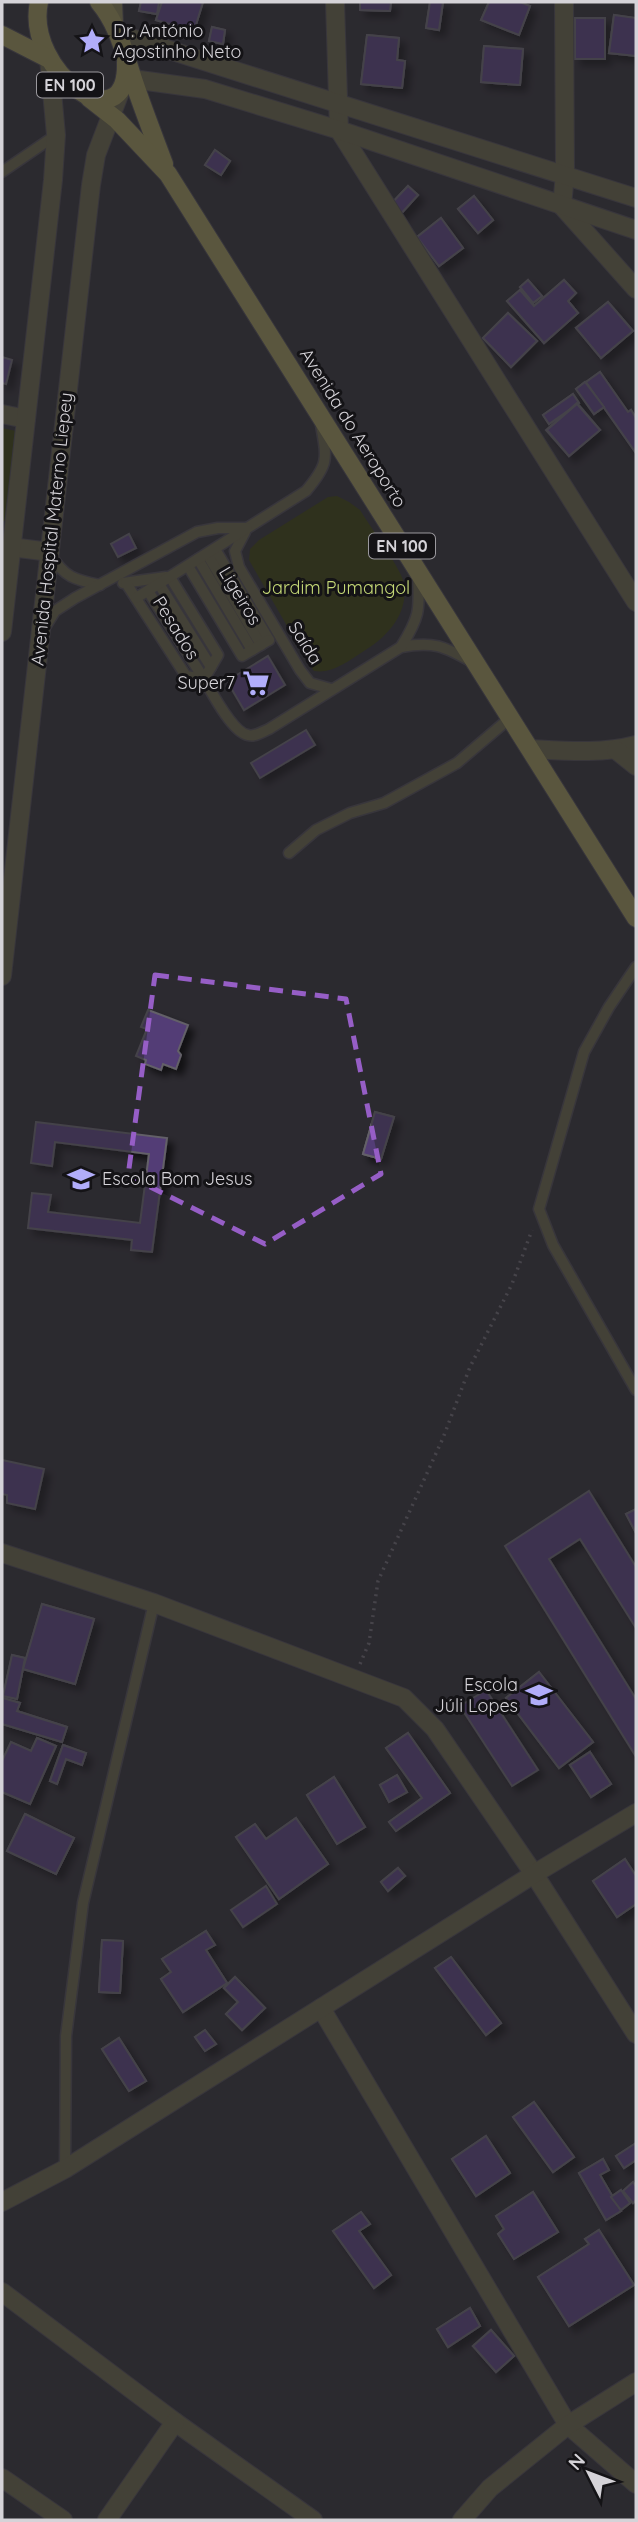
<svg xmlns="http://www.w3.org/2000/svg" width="638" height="2522" viewBox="0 0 638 2522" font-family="Quicksand,sans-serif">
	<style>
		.green { fill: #333b08 }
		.building { fill: #523c76; stroke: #636068; stroke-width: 2; filter: url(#shadow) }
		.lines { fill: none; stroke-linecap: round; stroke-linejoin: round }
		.lane-casing { stroke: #47454b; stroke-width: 13 }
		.street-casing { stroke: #47454b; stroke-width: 20 }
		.secondary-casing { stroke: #47454b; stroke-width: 20 }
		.primary-casing { stroke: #47454b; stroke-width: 20 }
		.path { stroke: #66646a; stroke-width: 3.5; stroke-dasharray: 2 5; stroke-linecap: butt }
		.lane { stroke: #605d40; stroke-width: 10 }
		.street { stroke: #605d40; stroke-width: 18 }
		.secondary { stroke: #7d784a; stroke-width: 18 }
		.primary { stroke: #938d50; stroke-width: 18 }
		.marked { fill: none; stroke: #965ec6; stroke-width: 5; stroke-dasharray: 14 9; stroke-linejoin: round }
		.labels { text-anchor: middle; stroke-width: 6; stroke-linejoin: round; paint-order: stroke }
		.shield { fill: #141316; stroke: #9b999e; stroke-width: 2 }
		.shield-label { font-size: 16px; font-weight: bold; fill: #d5d3d8 }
		.poi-label { font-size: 18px; fill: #d5d3d8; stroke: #141316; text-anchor: start }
		.street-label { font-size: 18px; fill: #d5d3d8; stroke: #141316 }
		.park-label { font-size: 18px; fill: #c6da77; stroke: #141316 }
	</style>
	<defs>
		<filter id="shadow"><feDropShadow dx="6" dy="6" stdDeviation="3.5" flood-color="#0009"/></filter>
	</defs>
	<rect width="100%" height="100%" fill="#2c2a30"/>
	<g class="green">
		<polygon points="2,428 16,431 6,521 2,521"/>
		<path d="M337,496L349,502L360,510C369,525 399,566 403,580C411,611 388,637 364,651C348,661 333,674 314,671L309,664L249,560L250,549L259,540L328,497Z"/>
	</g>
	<g class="building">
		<polygon points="141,2 159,2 157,14 139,11"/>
		<polygon points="141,2 159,2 157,14 139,11"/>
		<polygon points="162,2 203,2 194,31 156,20"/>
		<polygon points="162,2 203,2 194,31 156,20"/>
		<polygon points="360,2 391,2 390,11 360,10"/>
		<polygon points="360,2 391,2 390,11 360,10"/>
		<polygon points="430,2 443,2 439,30 426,28"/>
		<polygon points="430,2 443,2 439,30 426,28"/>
		<polygon points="489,2 520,2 530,6 519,35 481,20"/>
		<polygon points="489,2 520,2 530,6 519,35 481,20"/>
		<polygon points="614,15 636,18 636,56 609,53"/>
		<polygon points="614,15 636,18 636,56 609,53"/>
		<rect x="575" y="18" width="30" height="41"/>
		<rect x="575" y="18" width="30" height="41"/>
		<polygon points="212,27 225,30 223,44 209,41"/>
		<polygon points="212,27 225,30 223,44 209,41"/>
		<polygon points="367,35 399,38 397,60 405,61 402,88 361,84"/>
		<polygon points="367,35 399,38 397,60 405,61 402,88 361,84"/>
		<polygon points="484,46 523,49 520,85 481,82"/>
		<polygon points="484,46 523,49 520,85 481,82"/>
		<polygon points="215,150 230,161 221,175 205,165"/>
		<polygon points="215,150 230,161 221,175 205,165"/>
		<polygon points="408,186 418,195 398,217 388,207"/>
		<polygon points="408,186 418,195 398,217 388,207"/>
		<polygon points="474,196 493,220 478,233 458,209"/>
		<polygon points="474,196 493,220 478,233 458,209"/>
		<polygon points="441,218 463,248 439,266 417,237"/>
		<polygon points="441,218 463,248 439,266 417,237"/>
		<polygon points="528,280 542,296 533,303 520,287"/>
		<polygon points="528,280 542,296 533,303 520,287"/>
		<polygon points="564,280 576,293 568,301 578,313 544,343 507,301 520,290 534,306"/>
		<polygon points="564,280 576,293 568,301 578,313 544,343 507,301 520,290 534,306"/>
		<polygon points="608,302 633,331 601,358 576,328"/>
		<polygon points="608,302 633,331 601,358 576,328"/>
		<polygon points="508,313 537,341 511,367 483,338"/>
		<polygon points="508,313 537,341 511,367 483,338"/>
		<polygon points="2,357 12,360 6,384 2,383"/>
		<polygon points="600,372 628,412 631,410 636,418 636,453 586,382"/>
		<polygon points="600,372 628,412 631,410 636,418 636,453 586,382"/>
		<polygon points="585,382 604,407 594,414 576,389"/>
		<polygon points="585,382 604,407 594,414 576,389"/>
		<polygon points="573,394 579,403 549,424 543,415"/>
		<polygon points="573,394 579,403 549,424 543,415"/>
		<polygon points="577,403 600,430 569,456 546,430"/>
		<polygon points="577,404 600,430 569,456 547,430"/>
		<polygon points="129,534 136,548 118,557 111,544"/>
		<polygon points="268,656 285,685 244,710 227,681"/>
		<polygon points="306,730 315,745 260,778 251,763"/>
		<polygon points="148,1010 188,1025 178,1051 181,1055 176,1069 163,1064 161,1070 145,1064 146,1060 136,1056 147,1029 141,1027"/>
		<polygon points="375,1112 394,1117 381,1159 363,1154"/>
		<polygon points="375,1112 394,1117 381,1159 363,1154"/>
		<polygon points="36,1122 167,1138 152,1252 131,1250 132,1240 28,1228 32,1193 51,1195 48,1212 140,1223 149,1154 55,1142 52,1166 31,1163"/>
		<polygon points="2,1460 44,1469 35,1509 7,1503 7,1495 2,1494"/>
		<polygon points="589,1491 636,1567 636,1628 580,1539 549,1559 636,1699 635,1755 505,1546"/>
		<polygon points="636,1509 636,1533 626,1514"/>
		<polygon points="636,1509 636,1533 626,1514"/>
		<polygon points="42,1604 94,1619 75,1684 23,1669"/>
		<polygon points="42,1604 94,1619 75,1684 23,1669"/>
		<polygon points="12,1655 25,1658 17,1699 3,1696"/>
		<polygon points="12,1655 25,1658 17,1699 3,1696"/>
		<polygon points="539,1672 593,1742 559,1768 506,1698"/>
		<polygon points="539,1672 593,1742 559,1768 506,1698"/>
		<polygon points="486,1690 538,1770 512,1786 460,1706"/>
		<polygon points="3,1698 20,1703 17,1711 67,1727 62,1742 2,1724"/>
		<polygon points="3,1698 20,1703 17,1711 67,1727 62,1742 2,1724"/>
		<polygon points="408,1733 450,1793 396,1831 389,1822 422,1798 386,1748"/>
		<polygon points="408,1733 450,1793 396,1831 389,1822 422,1798 386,1748"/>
		<polygon points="37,1738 56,1746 30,1804 2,1792 2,1761 11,1742 31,1751"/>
		<polygon points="37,1738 56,1746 30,1804 2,1792 2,1761 11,1742 31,1751"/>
		<polygon points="63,1745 86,1753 82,1765 66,1759 57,1784 50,1781"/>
		<polygon points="63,1745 86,1753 82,1765 66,1759 57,1784 50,1781"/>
		<polygon points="590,1752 611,1784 591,1797 570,1765"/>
		<polygon points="590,1752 611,1784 591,1797 570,1765"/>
		<polygon points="397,1775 407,1792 389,1802 380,1785"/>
		<polygon points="397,1775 407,1792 389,1802 380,1785"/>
		<polygon points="334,1777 365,1827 337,1844 307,1795"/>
		<polygon points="334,1777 365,1827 337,1844 307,1795"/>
		<polygon points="25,1814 74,1838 56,1874 7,1851"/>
		<polygon points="25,1814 74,1838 56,1874 7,1851"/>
		<polygon points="296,1818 328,1864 279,1899 236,1837 255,1824 266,1839"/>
		<polygon points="296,1818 328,1864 279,1899 236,1837 255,1824 266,1839"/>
		<polygon points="625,1859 636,1876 636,1904 617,1917 593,1881"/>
		<polygon points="625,1859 636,1876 636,1904 617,1917 593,1881"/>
		<polygon points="398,1868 405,1876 388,1891 381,1882"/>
		<polygon points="398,1868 405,1876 388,1891 381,1882"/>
		<polygon points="266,1886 277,1904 243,1927 231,1910"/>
		<polygon points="206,1931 215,1945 206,1950 227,1983 183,2012 161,1979 171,1972 162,1959"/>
		<polygon points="206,1931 215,1945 206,1950 227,1983 183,2012 161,1979 171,1972 162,1959"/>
		<polygon points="102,1940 123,1941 120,1993 99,1992"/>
		<polygon points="102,1940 123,1941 120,1993 99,1992"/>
		<polygon points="451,1957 501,2023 486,2035 435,1968"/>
		<polygon points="451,1957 501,2023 486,2035 435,1968"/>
		<polygon points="235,1977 265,2008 242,2030 226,2014 238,2002 224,1988"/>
		<polygon points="235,1977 265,2008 242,2030 226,2014 238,2002 224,1988"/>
		<polygon points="205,2030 216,2044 205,2051 195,2037"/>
		<polygon points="205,2030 216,2044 205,2051 195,2037"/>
		<polygon points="119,2038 146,2081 129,2091 102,2049"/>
		<polygon points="119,2038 146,2081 129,2091 102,2049"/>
		<polygon points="534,2102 574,2157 553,2172 513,2117"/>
		<polygon points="534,2102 574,2157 553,2172 513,2117"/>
		<polygon points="486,2136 510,2173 476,2196 452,2159"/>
		<polygon points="486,2136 510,2173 476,2196 452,2159"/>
		<polygon points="636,2143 636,2160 624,2168 616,2156"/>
		<polygon points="636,2143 636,2160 624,2168 616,2156"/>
		<polygon points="603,2159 609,2170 600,2175 621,2211 606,2220 579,2173"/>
		<polygon points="603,2159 609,2170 600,2175 621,2211 606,2220 579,2173"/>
		<polygon points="633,2182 636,2187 636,2200 633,2203 623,2191"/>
		<polygon points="633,2182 636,2187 636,2200 633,2203 623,2191"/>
		<polygon points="621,2190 630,2203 621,2210 611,2197"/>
		<polygon points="621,2190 630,2203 621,2210 611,2197"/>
		<polygon points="533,2192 558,2232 514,2259 498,2234 504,2229 496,2216"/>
		<polygon points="533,2192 558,2232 514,2259 498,2234 504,2229 496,2216"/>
		<polygon points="361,2212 370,2224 359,2231 391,2275 374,2288 333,2231"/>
		<polygon points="361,2212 370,2224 359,2231 391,2275 374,2288 333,2231"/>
		<polygon points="599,2230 634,2285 569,2326 538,2277 589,2244 585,2239"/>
		<polygon points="599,2230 634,2285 569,2326 538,2277 589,2244 585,2239"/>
		<polygon points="470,2308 480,2326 448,2347 437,2329"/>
		<polygon points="470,2308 480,2326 448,2347 437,2329"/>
		<polygon points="491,2330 514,2356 496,2372 473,2346"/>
		<polygon points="491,2330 514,2356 496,2372 473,2346"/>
	</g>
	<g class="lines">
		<defs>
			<g id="lane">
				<polyline points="2,172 56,135"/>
				<polyline points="245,532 235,551 239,567 300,670 310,683 331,689"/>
				<polyline points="215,549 269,640"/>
				<polyline points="207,554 261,645"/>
				<path d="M51,555C64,577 75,580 100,585"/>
				<polyline points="198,559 252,650"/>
				<polyline points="188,566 242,656 269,640"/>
				<polyline points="123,583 166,577"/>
				<path d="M126,583L186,676L204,679C212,693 233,733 248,735C255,737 262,732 269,729L401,647C433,641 444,646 472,662"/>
				<polyline points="159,584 211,667"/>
				<polyline points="148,591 204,679 218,655 170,577"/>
				<path d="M136,598L306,491C329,464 327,459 321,425"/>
				<polyline points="45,627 55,611 75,598 197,532 218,528 247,528"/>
				<path d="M401,647C419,618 420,611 418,577"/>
				<polyline points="289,853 316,830 350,813 384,803 457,763 511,717"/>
				<polyline points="636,967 609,1007 584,1052 539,1209 553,1245 636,1390"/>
				<polyline points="65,2169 66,2036 83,1903 154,1603"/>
			</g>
			<g id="street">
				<polyline points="335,2 339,130 636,602"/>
				<polyline points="564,2 565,174 562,206 636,289"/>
				<polyline points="119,34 636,198"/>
				<polyline points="125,78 205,89 339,130 636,230"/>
				<polyline points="2,414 26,419"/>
				<polyline points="11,547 50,552"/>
				<polyline points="2,632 53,180 56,135 49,59"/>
				<path d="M531,749C567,751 602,754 636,745"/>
				<polyline points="616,750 636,766"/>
				<polyline points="2,976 91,185 96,155 122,87"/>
				<polyline points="2,1553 154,1603 404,1698 435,1729 534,1874 636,2034"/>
				<polyline points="321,2008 568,2425 636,2484"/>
				<polyline points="2,2202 65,2169 534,1874 636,1813"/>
				<polyline points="2,2292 175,2422 313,2520"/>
				<polyline points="2,2478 63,2520"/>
				<polyline points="107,2520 175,2422"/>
				<polyline points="462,2520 490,2488 568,2425 636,2382"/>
			</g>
			<polyline id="secondary" points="113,2 114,24"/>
			<g id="primary">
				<path d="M39,2C24,72 128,146 126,62"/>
				<path d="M99,2C119,26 124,53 134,82C143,109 154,137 164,164"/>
				<polyline points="2,35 49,59"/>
				<polyline points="89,98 117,120 168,174 636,918"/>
			</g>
		</defs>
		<use href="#lane" class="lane-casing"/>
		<use href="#street" class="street-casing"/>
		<use href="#secondary" class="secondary-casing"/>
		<use href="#primary" class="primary-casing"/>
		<polyline class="path" points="360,1664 369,1643 378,1581 443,1438 470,1367 512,1284 532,1230"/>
		<use href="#lane" class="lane"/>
		<use href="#street" class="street"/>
		<use href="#secondary" class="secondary"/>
		<use href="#primary" class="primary"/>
	</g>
	<path d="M0 0H638V2522H0ZM155,975L346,999L381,1174L265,1244L128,1176Z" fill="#2c2a30" fill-opacity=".55" fill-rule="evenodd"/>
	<path class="marked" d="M155,975L346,999L381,1174L265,1244L128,1176Z"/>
	<defs>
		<symbol id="sight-bare" viewBox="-9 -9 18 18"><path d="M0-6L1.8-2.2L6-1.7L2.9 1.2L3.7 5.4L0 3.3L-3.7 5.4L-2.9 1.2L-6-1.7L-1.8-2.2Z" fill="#b1adfa" stroke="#141316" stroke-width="2.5" paint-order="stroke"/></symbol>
		<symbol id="supermarket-bare" viewBox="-9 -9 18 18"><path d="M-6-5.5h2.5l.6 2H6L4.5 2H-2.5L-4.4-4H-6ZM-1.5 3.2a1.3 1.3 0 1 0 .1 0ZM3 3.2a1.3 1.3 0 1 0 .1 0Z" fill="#b1adfa" stroke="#141316" stroke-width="2.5" paint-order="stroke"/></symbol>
		<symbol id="school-bare" viewBox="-9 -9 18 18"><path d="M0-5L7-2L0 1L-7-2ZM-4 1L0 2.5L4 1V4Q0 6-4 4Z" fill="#b1adfa" stroke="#141316" stroke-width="2.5" paint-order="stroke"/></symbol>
	</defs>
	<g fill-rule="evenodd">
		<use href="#sight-bare" x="73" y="22" width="38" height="38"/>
		<use href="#supermarket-bare" x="237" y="664" width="38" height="38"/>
		<use href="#school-bare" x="62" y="1160" width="38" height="38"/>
		<use href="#school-bare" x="520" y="1676" width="38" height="38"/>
	</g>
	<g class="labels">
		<g class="shield">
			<rect x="37" y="72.5" width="66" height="25" rx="5"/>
			<rect x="369" y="533.5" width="66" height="25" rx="5"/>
		</g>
		<g class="shield-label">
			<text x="70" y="91">EN 100</text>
			<text x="402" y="552">EN 100</text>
		</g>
		<g class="poi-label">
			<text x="113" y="37">Dr. António<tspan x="113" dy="21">Agostinho Neto</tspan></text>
			<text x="235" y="689" text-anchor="end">Super7</text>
			<text x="102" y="1185">Escola Bom Jesus</text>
			<text x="518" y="1691" text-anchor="end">Escola<tspan x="518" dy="21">Júli Lopes</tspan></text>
		</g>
		<g class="street-label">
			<text transform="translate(353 428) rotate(58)" y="6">Avenida do Aeroporto</text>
			<text transform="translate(52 529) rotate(-84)" y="6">Avenida Hospital Materno Liepey</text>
			<text transform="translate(240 596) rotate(59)" y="6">Ligeiros</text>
			<text transform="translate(176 628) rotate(58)" y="6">Pesados</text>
			<text transform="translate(305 643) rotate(58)" y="6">Saída</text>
		</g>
		<g class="park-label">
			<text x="336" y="594">Jardim Pumangol</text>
		</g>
	</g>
	<rect width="638" height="2522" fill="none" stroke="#d5d3d8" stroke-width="7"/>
	<g transform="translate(589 2473) rotate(312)" stroke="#141316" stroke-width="5" paint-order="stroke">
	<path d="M0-5L12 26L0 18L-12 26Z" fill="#d5d3d8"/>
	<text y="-10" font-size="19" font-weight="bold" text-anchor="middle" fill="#d5d3d8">N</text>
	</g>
</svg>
